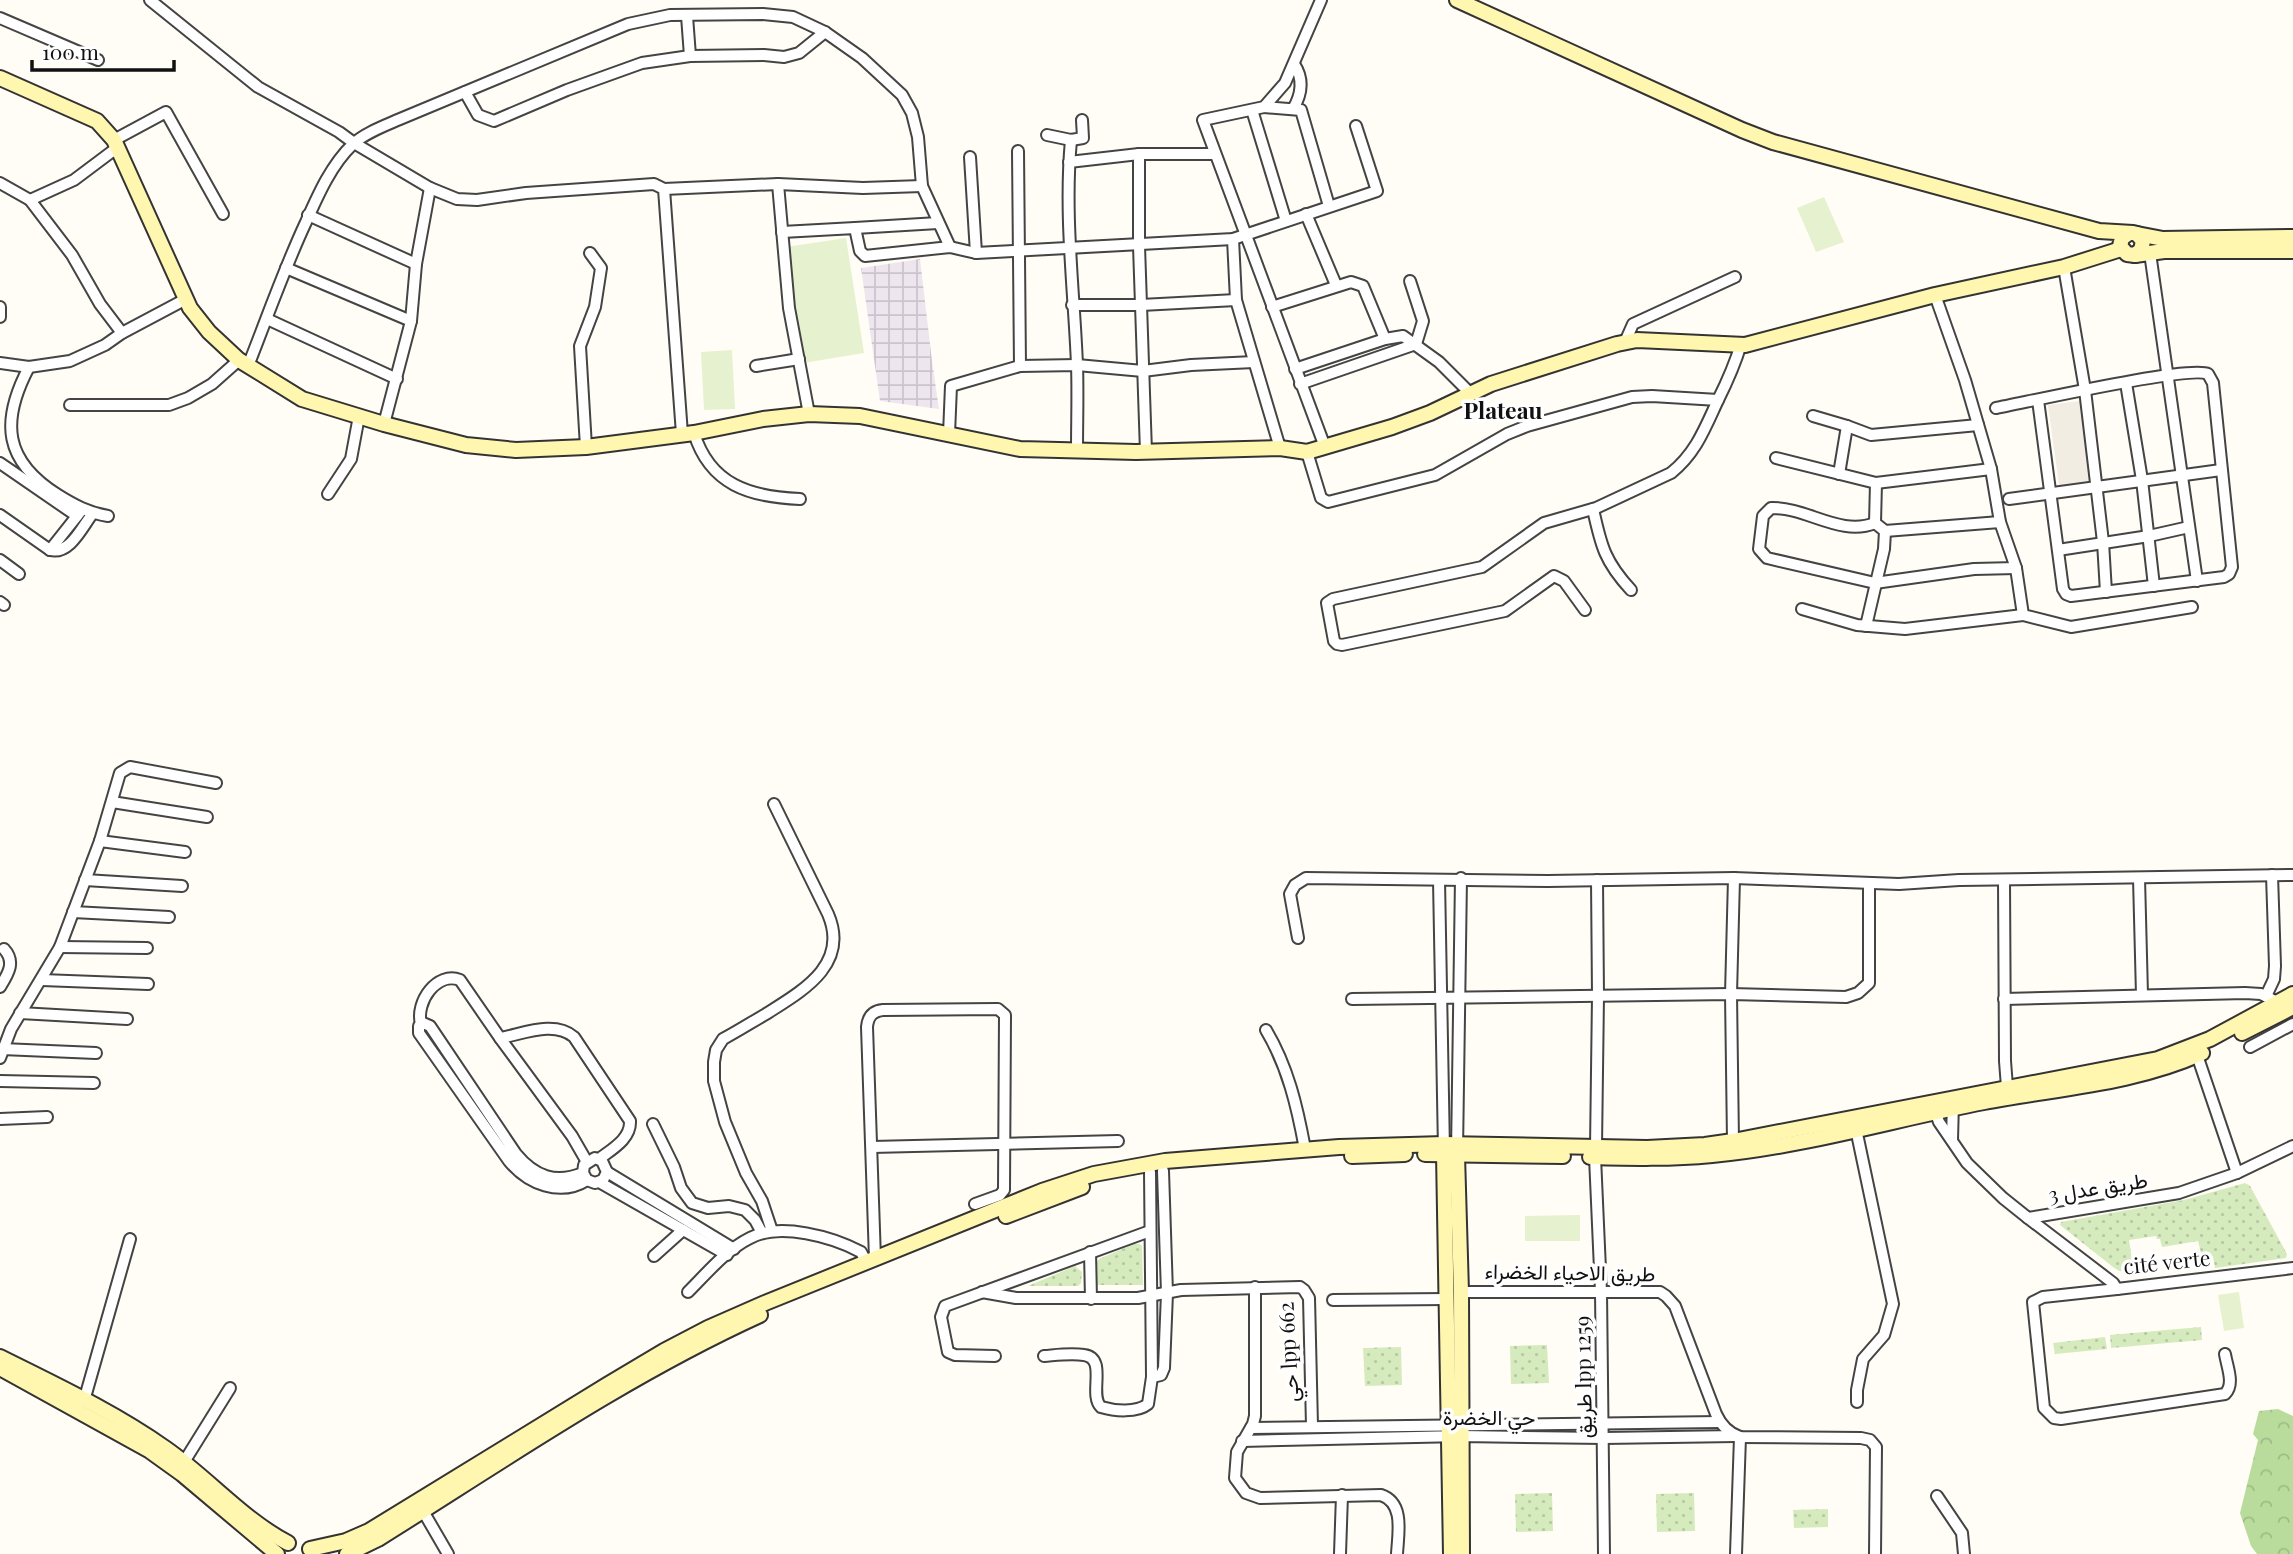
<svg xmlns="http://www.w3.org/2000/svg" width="2293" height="1554" viewBox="0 0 2293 1554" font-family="'Playfair Display',Vazirmatn,serif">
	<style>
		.industrial { fill: url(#industrial-grid) }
		.grass { fill: url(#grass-dots) }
		.forest { fill: url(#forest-crowns) }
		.pitch { fill: #e6f2cf }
		.plaza { fill: #f1ede2 }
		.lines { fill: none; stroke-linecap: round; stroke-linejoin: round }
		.street-casing { stroke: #444; stroke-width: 14 }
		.secondary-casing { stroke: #333; stroke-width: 18 }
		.street { stroke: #fff; stroke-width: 10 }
		.secondary { stroke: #fff6b0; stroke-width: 14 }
		.labels { text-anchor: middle; stroke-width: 7; stroke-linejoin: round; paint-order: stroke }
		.street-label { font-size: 21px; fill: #111; stroke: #fff }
		.neighbourhood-label { font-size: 23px; font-weight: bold; fill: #111; stroke: #fff }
	</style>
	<defs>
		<pattern id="industrial-grid" width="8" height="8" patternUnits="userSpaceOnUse" patternTransform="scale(1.75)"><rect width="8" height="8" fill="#eee6ef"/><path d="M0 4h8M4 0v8" fill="none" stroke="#cbc4cc"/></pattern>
		<pattern id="grass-dots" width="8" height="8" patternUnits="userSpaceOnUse" patternTransform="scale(1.75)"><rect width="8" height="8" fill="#d5ebbd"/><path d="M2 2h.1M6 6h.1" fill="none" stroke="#b6c8a1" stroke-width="1.8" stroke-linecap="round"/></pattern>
		<pattern id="forest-crowns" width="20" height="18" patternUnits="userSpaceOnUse" patternTransform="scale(1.75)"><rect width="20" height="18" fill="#b9dc9c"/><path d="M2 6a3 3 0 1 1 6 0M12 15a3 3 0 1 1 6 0" fill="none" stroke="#9ebc85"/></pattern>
	</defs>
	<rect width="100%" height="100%" fill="#fffdf5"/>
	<polygon class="industrial" points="920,259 932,361 939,409 880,401 861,268"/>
	<g class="grass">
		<polygon points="2245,1183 2250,1186 2287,1254 2286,1258 2215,1268 2213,1256 2202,1257 2198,1241 2162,1247 2160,1239 2157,1239 2156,1236 2129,1240 2132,1260 2152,1264 2135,1267 2135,1273 2119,1271 2113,1267 2060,1225 2061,1222 2184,1200"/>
		<polygon points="1134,1244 1140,1244 1142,1246 1143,1285 1096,1285 1096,1263 1099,1259"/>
		<polygon points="1075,1266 1082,1272 1081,1283 1078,1286 1028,1286"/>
		<polygon points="2201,1327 2202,1340 2111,1348 2110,1335"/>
		<polygon points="2105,1337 2107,1349 2055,1354 2053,1343"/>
		<polygon points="1547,1345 1549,1383 1511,1384 1510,1346"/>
		<polygon points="1401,1347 1402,1385 1365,1386 1363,1348"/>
		<polygon points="1552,1493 1553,1531 1516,1532 1515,1494"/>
		<polygon points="1694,1493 1695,1531 1657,1532 1656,1494"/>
		<polygon points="1828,1509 1828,1527 1794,1528 1793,1510"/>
	</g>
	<polygon class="forest" points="2278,1409 2293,1416 2293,1554 2257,1554 2251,1546 2240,1513 2258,1440 2253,1434 2259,1411"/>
	<g class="pitch">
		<polygon points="1824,197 1844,242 1816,252 1797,208"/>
		<polygon points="846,238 864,353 803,363 786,247"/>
		<polygon points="732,350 735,409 704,410 701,352"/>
		<polygon points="1580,1215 1580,1241 1525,1241 1525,1216"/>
		<polygon points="2239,1292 2244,1328 2224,1331 2218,1295"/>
	</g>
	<polygon class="plaza" points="2080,401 2091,488 2060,492 2048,405"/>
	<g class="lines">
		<defs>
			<g id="street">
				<polyline points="150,0 258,87 339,132 354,143 430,188 457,199 477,200 526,193 654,184 664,189 682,434"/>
				<polyline points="1321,0 1285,83 1264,107 1203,120 1325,447"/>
				<polyline points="687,16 690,56"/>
				<polyline points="0,18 98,60"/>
				<polyline points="465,92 478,115 494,121 567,90 642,63 690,56 764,55 784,57 799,53 825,32"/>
				<polyline points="1264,107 1301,110 1329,206"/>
				<path d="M1293,109C1302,94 1304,79 1294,64"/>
				<polyline points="1252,110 1286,221"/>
				<polyline points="1047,135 1071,140 1083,138 1082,120"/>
				<polyline points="114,140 166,112 223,214"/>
				<path d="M1071,140C1064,215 1074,290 1077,365C1078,393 1077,422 1077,451"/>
				<polyline points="1018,151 1020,366"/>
				<polyline points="1139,154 1139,246 1146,452"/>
				<polyline points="970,157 976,253"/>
				<polyline points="1069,162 1139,154 1215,154"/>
				<polyline points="0,183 30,200 72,255 100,304 122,333"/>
				<polyline points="778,184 789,308 809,414"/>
				<polyline points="664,189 778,184 863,188 922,186"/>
				<polyline points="30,200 74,180 118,147"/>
				<polyline points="1306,214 1336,285"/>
				<polyline points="308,215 416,264"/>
				<polyline points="855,228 938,223"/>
				<polyline points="782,232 855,228 860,251 865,256 950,247 976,253 1233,239 1377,191 1356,126"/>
				<polyline points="1233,239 1236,300 1280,448"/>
				<polyline points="2150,253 2197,581"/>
				<polyline points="2064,267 2085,390 2103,542 2106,592"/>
				<polyline points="286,268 411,321"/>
				<polyline points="1935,295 1965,380 1991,469 2000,522 2016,568 2023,615 2071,627 2192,607"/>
				<polyline points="1072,305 1141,305 1236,300"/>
				<polyline points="0,307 0,317"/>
				<polyline points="1272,307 1351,282 1363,286 1385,339"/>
				<polyline points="267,319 397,379"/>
				<polyline points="1625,342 1633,324 1735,277"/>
				<polyline points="0,363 29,367 70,361 105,345 122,333 186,299"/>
				<path d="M248,366C267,318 284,269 306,222C318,195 331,165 353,144C365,133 384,126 400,119L628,24L670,15L763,14L793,17L825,32L862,58L902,95L912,113L918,137L922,186L950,247"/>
				<polyline points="756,366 799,359"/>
				<path d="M29,367C0,422 4,461 58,495C74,505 89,513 108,516"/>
				<polyline points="1295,369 1385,339 1403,336 1439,362 1470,393"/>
				<polyline points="2126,383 2142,480 2154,586"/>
				<polyline points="1300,384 1416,344 1423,321 1410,281"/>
				<polyline points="70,405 169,405 188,398 212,384 239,360"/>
				<path d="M1996,408C2028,402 2190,365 2208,374L2213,383L2232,567L2229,574L2224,577L2071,596L2066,594L2063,589L2038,400"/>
				<polyline points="1813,416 1847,426 1871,435 1978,425"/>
				<polyline points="384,424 411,321 416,264 430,188"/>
				<path d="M694,433C710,485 750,497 800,499"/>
				<polyline points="949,434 951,386 1020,366 1077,365 1143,371 1191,365 1254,362"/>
				<polyline points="586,447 580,346 595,307 601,268 590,253"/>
				<polyline points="1307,452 1321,498 1328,502 1435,475 1507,434 1527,426 1632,397 1652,396 1718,400"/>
				<polyline points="1776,458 1876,483 1991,469"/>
				<polyline points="0,463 77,516"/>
				<polyline points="1839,474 1847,426"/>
				<polyline points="328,494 351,459 359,416"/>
				<polyline points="2009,499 2221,470"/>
				<path d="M1593,509C1601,546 1605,562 1631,590"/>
				<path d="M0,515L50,550C70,555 82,527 93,513"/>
				<path d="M1875,523C1840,537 1807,507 1771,508L1763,516L1759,549L1767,558L1875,583L1974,569L2016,568"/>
				<polyline points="1885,531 2000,522"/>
				<polyline points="50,550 81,511"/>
				<polyline points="2058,550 2149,536 2189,527"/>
				<polyline points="0,560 19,574"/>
				<polyline points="0,602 4,605"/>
				<polyline points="1802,609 1857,625 1905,629 2023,615"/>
				<path d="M1585,610L1564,581L1554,576L1505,611L1342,645L1337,644L1334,641L1327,603L1333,599L1482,567L1544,523L1596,508L1671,473C1696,453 1705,428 1718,400C1727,382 1735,364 1741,344"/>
				<polyline points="1866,626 1884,549 1885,531 1875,523 1876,483"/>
				<polyline points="112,802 207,817"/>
				<polyline points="100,841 185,852"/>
				<polyline points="2139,878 2142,995"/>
				<polyline points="85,880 182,886"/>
				<polyline points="1439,880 1444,1150"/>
				<polyline points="2004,880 2005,1061 2007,1087"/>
				<polyline points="73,912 169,917"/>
				<polyline points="1298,938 1290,894 1295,885 1306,878 1548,881 1734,878 1899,884 1959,880 2293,875"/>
				<polyline points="60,947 147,948"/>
				<polyline points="42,980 148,984"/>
				<path d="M0,987C8,974 16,962 4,949"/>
				<polyline points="2266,996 2274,979 2275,966 2272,875"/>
				<polyline points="1352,999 1731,994 1846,997 1858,993 1869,983 1869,884"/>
				<polyline points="2004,999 2245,993 2261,994 2277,1002"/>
				<polyline points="20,1013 127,1019"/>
				<path d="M421,1024C415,1002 437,971 460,980L500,1038L572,1136L587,1162"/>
				<path d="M1266,1030C1288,1067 1297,1106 1305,1149"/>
				<path d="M500,1038C523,1034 554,1020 574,1037L630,1121C631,1139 612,1149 599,1159"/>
				<polyline points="2250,1047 2293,1024"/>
				<polyline points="2,1049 96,1053"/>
				<polyline points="2197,1055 2237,1173 2293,1146"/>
				<polyline points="0,1058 11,1029 60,947 100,841 120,773 130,767 216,783"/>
				<polyline points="0,1081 94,1083"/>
				<polyline points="1933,1106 1939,1122 1967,1163 2003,1198 2028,1218 2179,1193 2237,1173"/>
				<polyline points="0,1119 47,1117"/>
				<polyline points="653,1124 674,1167 681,1188 692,1203 708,1208 729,1206 745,1210 755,1220 762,1233"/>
				<polyline points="1856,1129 1893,1304 1884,1335 1863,1359 1857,1390 1857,1402"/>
				<polyline points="1952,1140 1953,1101"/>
				<polyline points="1733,1141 1731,994 1734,878"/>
				<polyline points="872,1147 1118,1141"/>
				<polyline points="1596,1147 1598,996 1597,880"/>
				<polyline points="1457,1152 1461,878"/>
				<polyline points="1595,1157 1601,1292 1604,1554"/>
				<polyline points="607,1172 734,1249"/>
				<path d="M583,1173C556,1184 535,1177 516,1154L430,1026L423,1023L419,1026V1033L509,1161C528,1184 560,1197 587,1180L595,1183L603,1180L607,1172L602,1161L595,1158L584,1165L583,1173L587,1180"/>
				<polyline points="599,1182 727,1255"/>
				<polyline points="2028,1218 2113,1283 2117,1289 2293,1268"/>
				<path d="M772,1231L762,1201L746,1173L725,1122L714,1081V1062L716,1050L723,1039C738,1031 752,1022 766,1014C802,991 850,965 828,914L774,804"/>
				<polyline points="1090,1252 1091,1299"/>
				<polyline points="654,1256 683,1230"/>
				<path d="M875,1259L867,1027C868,1016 873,1011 883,1010L998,1009L1005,1015L1004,1190L1000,1195L975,1204"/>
				<path d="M1255,1287V1416L1253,1424L1237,1452L1235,1478L1246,1493L1260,1498L1381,1495C1405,1503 1398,1534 1397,1554"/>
				<path d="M2117,1289L2043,1297L2033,1302L2044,1408L2054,1418L2061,1419L2225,1394C2235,1384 2227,1367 2225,1354"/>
				<path d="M688,1292C707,1273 726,1250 750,1238C780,1222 833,1237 861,1252L867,1263"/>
				<polyline points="982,1292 1016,1298 1138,1298 1181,1290 1300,1287 1304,1290 1309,1298 1312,1426"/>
				<path d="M1461,1292H1660L1666,1296L1675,1306L1716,1414C1721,1425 1728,1433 1740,1437L1861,1438L1870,1440L1876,1447L1875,1554"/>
				<polyline points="1333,1300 1447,1299"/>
				<polyline points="995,1356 955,1355 948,1352 941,1317 945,1306 1150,1231"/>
				<path d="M1044,1356C1057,1355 1071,1353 1084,1355C1108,1358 1088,1395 1101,1407C1114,1411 1137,1413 1148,1404L1152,1377L1150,1172"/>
				<polyline points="1152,1377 1161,1375 1164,1368 1167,1293 1163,1171"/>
				<polyline points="84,1401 130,1239"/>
				<polyline points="1251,1428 1720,1422"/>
				<polyline points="1242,1441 1461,1436 1604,1438 1736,1436"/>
				<polyline points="184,1462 230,1388"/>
				<polyline points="1937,1496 1962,1533 1964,1554"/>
				<polyline points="423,1511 448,1554"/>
				<polyline points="1340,1554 1342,1495"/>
				<polyline points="1736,1554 1740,1437"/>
			</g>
			<g id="secondary">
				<polyline points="1457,0 1742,130 1773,142 2099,231 2133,233 2137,234 2143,241 2141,250 2135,255 2127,254 2120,246 2122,238 2129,233"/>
				<polyline points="0,78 97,121 114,140 190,308 209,332 239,360 302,399 384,424 466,445 516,450 586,447 694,433 763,419 809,414 860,416 1020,449 1136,452 1280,448 1307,452 1392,427 1430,413 1491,384 1617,344 1637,340 1745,345 1935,295 2064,267 2121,249"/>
				<polyline points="2137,234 2163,239 2293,237"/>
				<polyline points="2135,255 2164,251 2293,251"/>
				<polyline points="2242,1033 2293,1007"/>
				<polyline points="1425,1154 1563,1156"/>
				<polyline points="1444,1154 1451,1554"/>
				<polyline points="1457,1155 1461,1292 1462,1554"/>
				<polyline points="1352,1156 1405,1154"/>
				<path d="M1590,1157C1631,1158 1672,1159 1712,1155C1802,1147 1895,1119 1984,1102C2057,1088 2134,1084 2202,1053"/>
				<polyline points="1006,1216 1082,1187"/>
				<path d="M0,1357C56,1385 114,1412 165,1448C207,1477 242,1519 288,1543"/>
				<polyline points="0,1368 150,1451 182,1474 277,1554"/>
				<polyline points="310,1549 346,1541 369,1531 607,1385 664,1351 708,1328 765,1303 1042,1191 1094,1174 1165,1161 1339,1147 1444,1144 1647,1148 1705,1145 1733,1141 2158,1059 2210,1039 2293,994"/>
				<path d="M347,1554L378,1539C503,1461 626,1376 760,1315"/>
			</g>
		</defs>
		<use href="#street" class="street-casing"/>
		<use href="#secondary" class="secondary-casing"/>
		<use href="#street" class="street"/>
		<use href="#secondary" class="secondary"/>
	</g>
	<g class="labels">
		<g class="street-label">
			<text transform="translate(2098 1188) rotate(-9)" y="7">طريق عدل 3</text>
			<text transform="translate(2167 1263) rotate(-6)" y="7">cité verte</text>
			<text transform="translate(1570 1273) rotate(1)" y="7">طريق الاحياء الخضراء</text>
			<text transform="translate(1289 1352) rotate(-93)" y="7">حي lpp 662</text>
			<text transform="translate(1584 1377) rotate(-91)" y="7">طريق lpp 1259</text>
			<text x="1489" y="1425">حي الخضرة</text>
		</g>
		<g class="neighbourhood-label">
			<text x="1503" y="419">Plateau</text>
		</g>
	</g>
	<path d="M32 60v10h142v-10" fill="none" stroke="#111111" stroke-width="3.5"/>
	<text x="42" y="60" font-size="21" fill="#111111" stroke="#ffffff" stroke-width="5" paint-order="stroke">100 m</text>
</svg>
